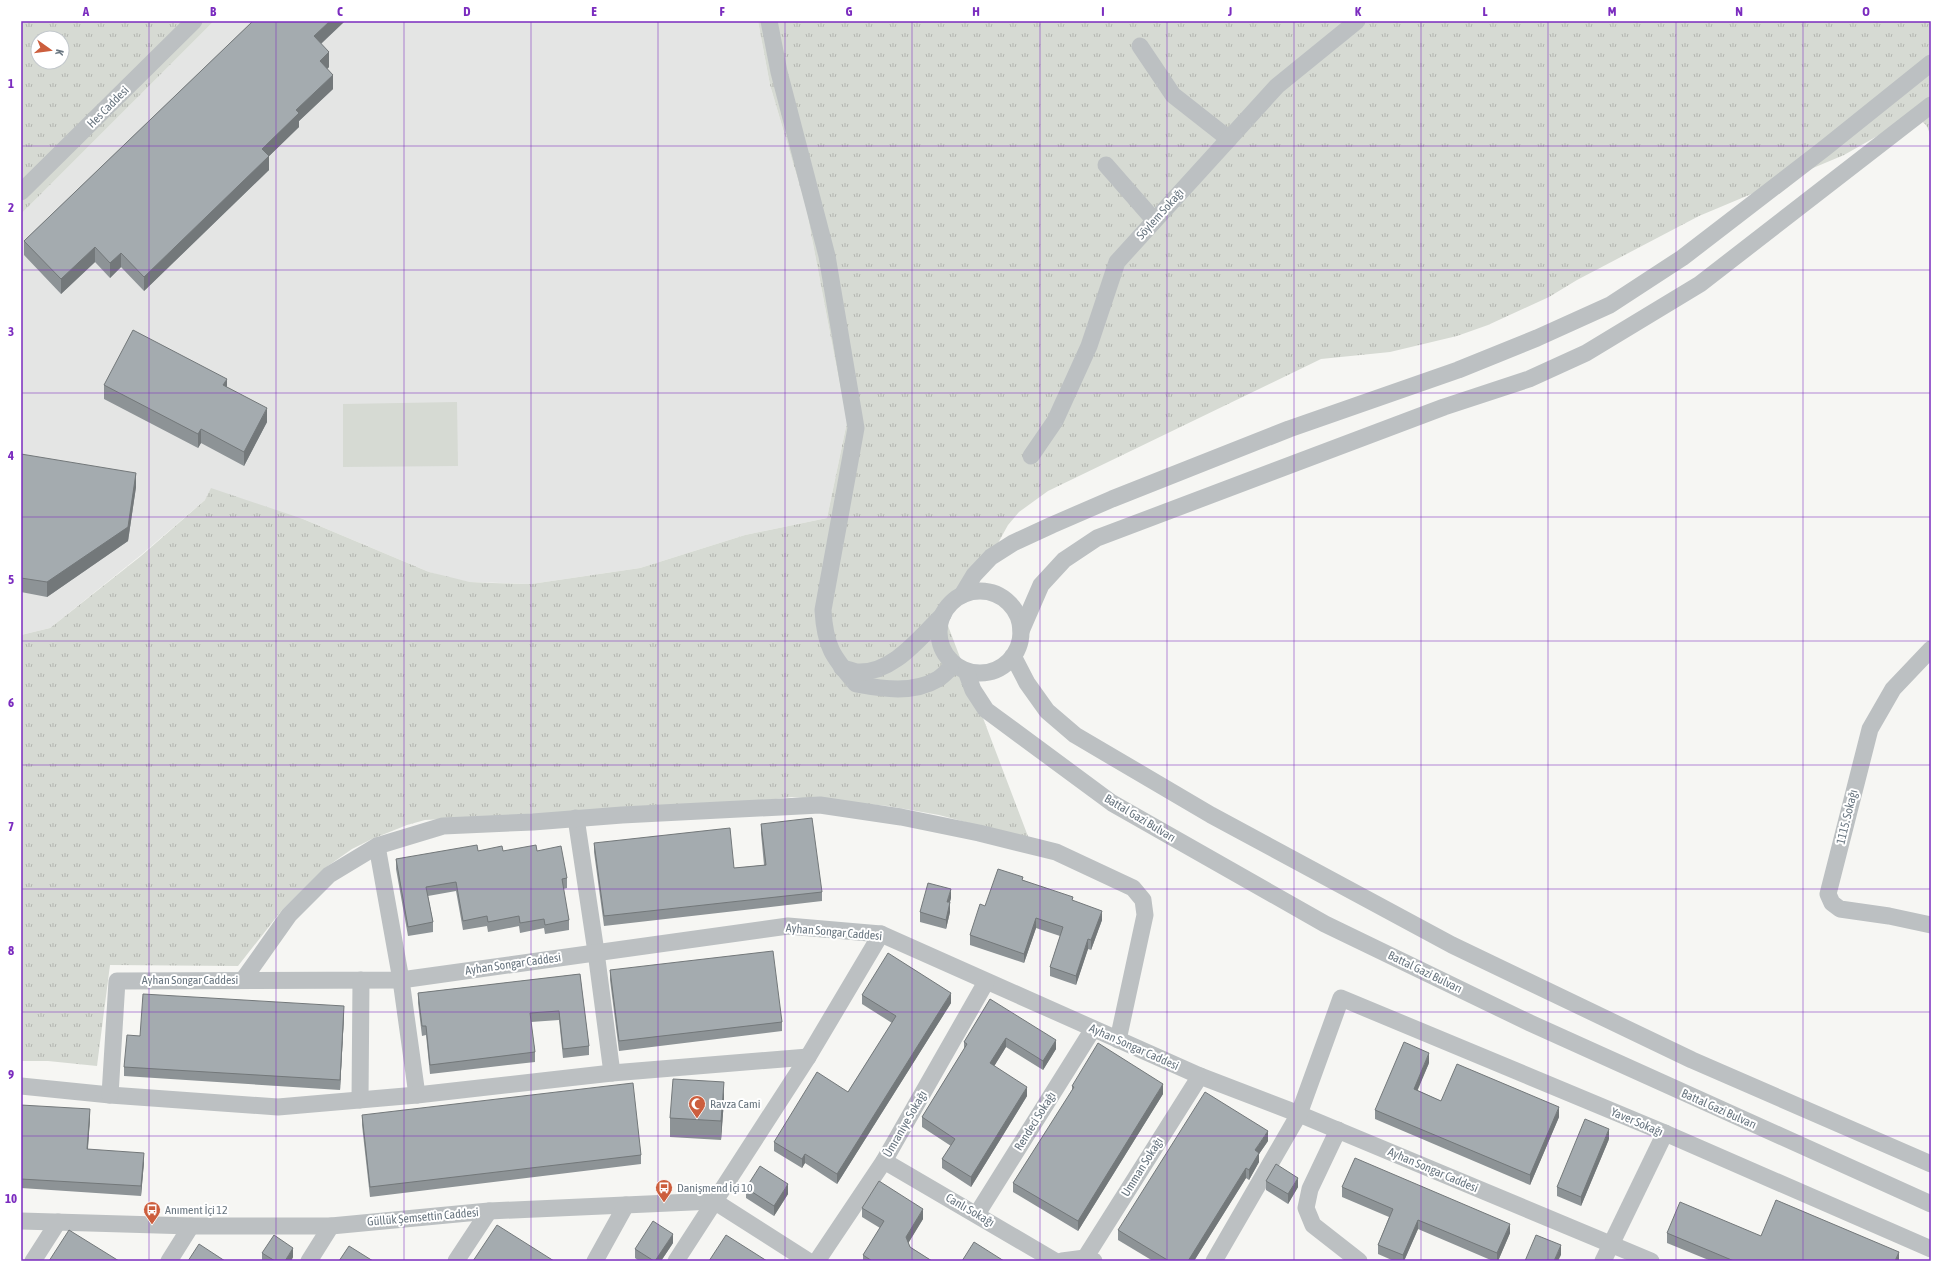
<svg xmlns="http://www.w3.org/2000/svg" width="1952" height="1282" viewBox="0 0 1952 1282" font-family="'Asap Condensed',sans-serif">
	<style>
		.built { fill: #e4e5e4 }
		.grass { fill: url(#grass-tufts); fill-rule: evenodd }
		.pitch { fill: #d6dad3 }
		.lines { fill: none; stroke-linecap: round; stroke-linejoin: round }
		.minor { stroke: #bcc0c2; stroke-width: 17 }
		.wall { fill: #8d9396 }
		.shaded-wall { fill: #73787a }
		.building { fill: #a4abaf; stroke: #73787a }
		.grid { fill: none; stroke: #7b2cbf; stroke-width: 1; stroke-opacity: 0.55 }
		.labels { text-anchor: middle; stroke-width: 4; stroke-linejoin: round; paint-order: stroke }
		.street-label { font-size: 12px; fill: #697680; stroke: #fff }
		.poi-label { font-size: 12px; fill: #697680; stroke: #fff; text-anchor: start }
		.neatline { fill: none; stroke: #7b2cbf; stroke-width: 1.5 }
		.grid-label { font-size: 13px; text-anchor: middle; font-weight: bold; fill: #7b2cbf }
	</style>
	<defs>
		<pattern id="grass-tufts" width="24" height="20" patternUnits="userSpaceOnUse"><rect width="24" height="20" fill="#d6dad3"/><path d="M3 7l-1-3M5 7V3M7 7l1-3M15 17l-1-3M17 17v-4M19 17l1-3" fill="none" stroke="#b2b5b0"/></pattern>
	</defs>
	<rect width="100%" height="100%" fill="#f6f6f3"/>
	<polygon class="built" points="214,21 758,21 770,85 806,207 847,422 827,518 745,535 640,568 531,584 470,582 449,578 429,572 303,519 205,500 141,555 50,628 21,635 21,214"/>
	<g class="grass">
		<path d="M21,21H214L21,214ZM38,38H62V62H38Z"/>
		<path d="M758,21H1931V135L1930,136C1928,123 1921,119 1909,118L1844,155L1699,216L1577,280L1549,297L1488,325L1457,336L1390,352L1321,359L1048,491L1019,512L1008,525L992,554L942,610L1029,839L939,815L888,806L792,797L744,803L425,820L407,825L372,839L352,849L325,868L282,910L238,966L110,965L97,1066L48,1061H21V635L50,628L141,556L205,500L211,488L303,519L429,572L470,582L492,583L531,584L640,568L745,535L827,518L847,422L806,207L770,85Z"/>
	</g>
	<polygon class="pitch" points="457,402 458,466 343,467 343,404"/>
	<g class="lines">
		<g class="minor">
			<path d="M769,21L779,72L827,256L856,428L823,610C825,647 833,657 856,684C883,689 913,694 938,679C944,675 949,669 954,665"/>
			<polyline points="1140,46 1173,95 1229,139"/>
			<polyline points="1106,165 1154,220"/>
			<polyline points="21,192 194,21"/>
			<polyline points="1031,456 1055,421 1089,346 1117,262 1277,86 1357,21"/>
			<circle cx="980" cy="632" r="41"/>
			<polyline points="962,595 974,575 991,557 1013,543 1052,525 1112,499 1289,429 1458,370 1537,338 1610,305 1682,258 1825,148 1931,63"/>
			<polyline points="1021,631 1041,585 1064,560 1097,538 1444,407 1529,379 1586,353 1700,284 1931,105"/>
			<polyline points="1931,649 1893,689 1870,729 1828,894 1832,903 1840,909 1889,916 1931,925"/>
			<polyline points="1013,656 1027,683 1047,711 1075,735 1211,815 1452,945 1692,1060 1931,1164"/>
			<path d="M842,668C847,669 852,671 857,672C893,674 920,637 943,615"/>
			<polyline points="966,671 973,690 986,710 1112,803 1325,924 1530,1023 1931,1204"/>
			<polyline points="576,818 596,952 612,1073"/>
			<polyline points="377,846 401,980 417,1095"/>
			<polyline points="243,980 289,915 329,875 377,846 443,826 533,822 622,815 820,805 901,817 979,833 1056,852 1133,888 1143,900 1145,915 1118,1040"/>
			<polyline points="21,1086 110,1095 278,1107 417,1095 612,1073 808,1057"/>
			<polyline points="110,1095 117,981 401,980 788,926 881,934 1200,1076 1299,1114 1651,1261"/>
			<polyline points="360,1100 361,980"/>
			<polyline points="1338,1130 1310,1189 1306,1208 1313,1225 1359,1261"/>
			<polyline points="884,1161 1055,1261"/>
			<polyline points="977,1214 1093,1029"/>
			<polyline points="21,1221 191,1226 331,1226 489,1211 714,1201 808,1261"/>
			<polyline points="1085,1258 1200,1076"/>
			<polyline points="33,1261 58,1222"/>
			<polyline points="169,1261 191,1226"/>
			<polyline points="309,1261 331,1226"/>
			<polyline points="456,1261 489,1211"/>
			<polyline points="595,1261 626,1205"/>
			<polyline points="676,1261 808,1057 881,934"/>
			<polyline points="817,1261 884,1161 986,982"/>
			<polyline points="1062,1261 1085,1258 1094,1261"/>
			<polyline points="1214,1261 1299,1114 1341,998 1665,1133 1931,1249"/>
			<polyline points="1603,1261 1665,1133"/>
		</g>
	</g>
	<g class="wall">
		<polygon points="253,21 345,21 321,44 329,67 327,69 333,89 299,121 299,127 269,156 269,170 144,291 121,267 110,278 95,262 61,294 24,255 24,241"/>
		<polygon points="104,385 227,387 267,422 244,466 201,443 198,448 104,399"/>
		<polygon points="21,454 136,487 128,541 47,597 21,592"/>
		<polygon points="761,824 822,892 822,901 604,926 594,852 594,843 734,868 764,865 761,833"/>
		<polygon points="478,851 503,851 567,878 567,888 563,889 569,920 569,930 545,934 544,928 520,933 519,926 488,932 487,926 463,930 456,891 428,896 433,922 433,932 408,936 396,869 396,859"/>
		<polygon points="1023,880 1073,901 1102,920 1091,950 1088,949 1076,985 1050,976 1050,967 1060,936 1036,928 1024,963 970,945 970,935"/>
		<polygon points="951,898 950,902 950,912 946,929 920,922 920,912"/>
		<polygon points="610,970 782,1022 782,1031 619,1051 610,980"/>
		<polygon points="580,974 589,1046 589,1055 563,1058 559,1020 531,1022 535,1052 535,1062 430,1074 426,1035 422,1036 418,1003 418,993"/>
		<polygon points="862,995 951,1003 837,1184 805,1163 802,1168 774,1151 774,1142 848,1092 892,1023 862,1004"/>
		<polygon points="990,999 1056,1049 1043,1070 1006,1047 994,1066 1027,1096 971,1187 942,1168 942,1159 951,1146 922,1127 922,1117 964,1049 964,1042"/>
		<polygon points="344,1016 340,1090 124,1076 124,1067 140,1036"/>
		<polygon points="1429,1063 1417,1090 1441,1101 1559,1117 1530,1185 1375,1119 1375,1110"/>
		<polygon points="1072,1086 1163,1094 1078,1231 1013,1192 1013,1183 1072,1091"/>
		<polygon points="724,1100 721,1140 670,1137 670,1118"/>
		<polygon points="21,1105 90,1118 88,1149 144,1162 141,1196 21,1188"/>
		<polygon points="362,1115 641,1155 641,1164 370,1197 362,1125"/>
		<polygon points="1609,1139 1581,1206 1557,1196 1557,1187"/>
		<polygon points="1268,1141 1259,1154 1259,1162 1249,1180 1246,1178 1194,1261 1153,1261 1118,1240 1118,1230"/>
		<polygon points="1266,1181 1298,1187 1288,1204 1266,1190"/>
		<polygon points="1342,1187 1510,1233 1498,1261 1493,1261 1418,1229 1404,1261 1394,1261 1378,1254 1378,1245 1389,1217 1342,1197"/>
		<polygon points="746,1188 788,1194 774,1216 746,1198"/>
		<polygon points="862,1208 923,1219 908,1243 910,1247 932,1261 863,1261 863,1255 880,1228 862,1217"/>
		<polygon points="1667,1233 1761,1236 1899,1261 1711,1261 1667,1243"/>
		<polygon points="673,1243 661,1261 639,1261 635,1258 635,1249"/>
		<polygon points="262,1253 293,1257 291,1261 262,1261"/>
	</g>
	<g class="shaded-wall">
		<polygon points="330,21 345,21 314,50 314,36"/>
		<polygon points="329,52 329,67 320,76 320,61"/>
		<polygon points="333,75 333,89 299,121 299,127 262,163 262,149 296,110"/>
		<polygon points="269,156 269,170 144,291 144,277"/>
		<polygon points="95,247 95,262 61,294 61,279"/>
		<polygon points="121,253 121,267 110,278 110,263"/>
		<polygon points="227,379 227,393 223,385"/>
		<polygon points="267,408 267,422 244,466 244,452"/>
		<polygon points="201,429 201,443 198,448 198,434"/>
		<polygon points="136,473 136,487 128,541 47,597 47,582"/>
		<polygon points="951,889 951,898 947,911 947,902"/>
		<polygon points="950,902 950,912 946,929 946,920"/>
		<polygon points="1102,911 1102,920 1091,950 1091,940"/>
		<polygon points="1036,918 1036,928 1024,963 1024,954"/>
		<polygon points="1088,939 1088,949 1076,985 1076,976"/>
		<polygon points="951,993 951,1003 837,1184 837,1174"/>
		<polygon points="344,1006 344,1016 340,1090 340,1080"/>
		<polygon points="1006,1038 1006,1047 990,1073 990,1063"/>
		<polygon points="1056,1040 1056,1049 1043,1070 1043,1061"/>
		<polygon points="1429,1053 1429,1063 1414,1099 1414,1089"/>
		<polygon points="724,1082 724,1100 721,1140 721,1121"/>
		<polygon points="1163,1084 1163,1094 1078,1231 1078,1221"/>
		<polygon points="1027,1087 1027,1096 971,1187 971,1177"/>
		<polygon points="1559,1107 1559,1117 1530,1185 1530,1175"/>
		<polygon points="90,1109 90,1118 87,1159 87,1149"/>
		<polygon points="1609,1129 1609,1139 1581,1206 1581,1197"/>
		<polygon points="1268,1131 1268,1141 1259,1154 1259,1162 1249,1180 1249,1170 1255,1150"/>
		<polygon points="144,1153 144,1162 141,1196 141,1186"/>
		<polygon points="805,1154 805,1163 802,1168 802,1159"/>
		<polygon points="1246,1168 1246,1178 1194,1261 1188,1261"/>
		<polygon points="1298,1178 1298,1187 1288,1204 1288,1194"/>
		<polygon points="788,1184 788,1194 774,1216 774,1206"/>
		<polygon points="923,1209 923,1219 906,1247 906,1237"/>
		<polygon points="1418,1220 1418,1229 1404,1261 1403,1261 1403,1255"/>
		<polygon points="1510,1224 1510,1233 1498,1261 1497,1261 1497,1253"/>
		<polygon points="673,1234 673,1243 661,1261 655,1261"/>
		<polygon points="1561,1245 1561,1255 1558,1261 1554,1261"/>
		<polygon points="293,1248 293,1257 291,1261 285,1261"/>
		<polygon points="1899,1252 1899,1261 1895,1261"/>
	</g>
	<g class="building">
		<polygon points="253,21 330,21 314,36 329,52 320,61 333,75 296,110 299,113 262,149 269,156 144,277 121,253 110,263 95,247 61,279 24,241"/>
		<polygon points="133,330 227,379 223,385 267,408 244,452 201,429 198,434 104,385"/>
		<polygon points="21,454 136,473 128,527 47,582 21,578"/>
		<polygon points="812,818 822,892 604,916 594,843 730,828 734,868 766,865 761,824"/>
		<polygon points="477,845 478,851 502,846 503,851 536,845 537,851 561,846 567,878 562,879 569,920 545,925 544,919 520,923 519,916 488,922 487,916 463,921 456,882 426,887 433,922 408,927 396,859"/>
		<polygon points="998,869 1023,877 1022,880 1073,897 1072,900 1102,911 1091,940 1088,939 1076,976 1050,967 1063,927 1036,918 1024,954 970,935 980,904 985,906"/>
		<polygon points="928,883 951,889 947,902 950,902 946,920 920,912"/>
		<polygon points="773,951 782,1022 619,1041 610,970"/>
		<polygon points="888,953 951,993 837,1174 805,1154 802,1159 774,1142 817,1072 848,1092 896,1016 862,995"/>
		<polygon points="580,974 589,1046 563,1049 559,1011 530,1013 535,1052 430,1065 426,1026 422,1026 418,993"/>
		<polygon points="143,994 344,1006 340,1080 124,1067 127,1035 140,1036"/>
		<polygon points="990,999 1056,1040 1043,1061 1006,1038 990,1063 1027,1087 971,1177 942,1159 955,1139 922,1117 967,1044 964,1042"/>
		<polygon points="1404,1042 1429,1053 1414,1089 1441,1101 1457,1064 1559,1107 1530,1175 1375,1110"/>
		<polygon points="1098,1043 1163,1084 1078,1221 1013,1183 1074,1087 1072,1086"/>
		<polygon points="673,1079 724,1082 721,1121 670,1118"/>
		<polygon points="633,1083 641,1155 370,1187 362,1115"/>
		<polygon points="1205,1092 1268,1131 1255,1150 1259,1153 1249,1170 1246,1168 1188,1261 1169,1261 1118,1230"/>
		<polygon points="21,1105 90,1109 87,1149 144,1153 141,1186 21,1179"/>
		<polygon points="1585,1119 1609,1129 1581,1197 1557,1187"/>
		<polygon points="1355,1158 1510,1224 1497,1253 1418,1220 1403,1255 1378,1245 1393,1209 1342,1187"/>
		<polygon points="1276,1164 1298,1178 1288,1194 1266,1181"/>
		<polygon points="760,1166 788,1184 774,1206 746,1188"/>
		<polygon points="879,1181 923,1209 906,1237 910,1247 932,1261 872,1261 863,1255 884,1221 862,1208"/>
		<polygon points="1776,1200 1899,1252 1895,1261 1734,1261 1667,1233 1680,1202 1761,1236"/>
		<polygon points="653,1221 673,1234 655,1261 654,1261 635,1249"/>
		<polygon points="497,1225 554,1261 473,1261"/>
		<polygon points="69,1230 119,1261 49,1261"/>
		<polygon points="274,1235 293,1248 285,1261 275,1261 262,1253"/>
		<polygon points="726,1235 767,1261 709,1261"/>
		<polygon points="1536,1235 1561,1245 1554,1261 1525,1261"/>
		<polygon points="974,1242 1004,1261 962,1261"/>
		<polygon points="199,1244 225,1261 188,1261"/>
		<polygon points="349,1246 373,1261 339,1261"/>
	</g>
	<path class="grid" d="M149,21V1261M276,21V1261M404,21V1261M531,21V1261M658,21V1261M785,21V1261M912,21V1261M1040,21V1261M1167,21V1261M1294,21V1261M1421,21V1261M1548,21V1261M1676,21V1261M1803,21V1261M21,146H1931M21,270H1931M21,393H1931M21,517H1931M21,641H1931M21,765H1931M21,889H1931M21,1012H1931M21,1136H1931"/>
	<defs>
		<symbol id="mosque-pin" viewBox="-11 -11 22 30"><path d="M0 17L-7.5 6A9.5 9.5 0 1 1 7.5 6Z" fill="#cc5e3d" stroke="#fff"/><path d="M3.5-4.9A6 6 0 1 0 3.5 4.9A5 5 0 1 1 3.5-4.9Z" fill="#fff"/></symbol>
		<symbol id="bus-pin" viewBox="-11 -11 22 30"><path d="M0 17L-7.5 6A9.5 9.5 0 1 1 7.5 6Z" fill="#cc5e3d" stroke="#fff"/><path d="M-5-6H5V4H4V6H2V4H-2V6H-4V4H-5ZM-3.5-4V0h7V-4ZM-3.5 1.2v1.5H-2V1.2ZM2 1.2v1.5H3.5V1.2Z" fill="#fff"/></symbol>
	</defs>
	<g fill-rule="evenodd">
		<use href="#mosque-pin" x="687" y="1094" width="20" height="27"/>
		<use href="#bus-pin" x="654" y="1178" width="20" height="27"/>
		<use href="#bus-pin" x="142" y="1200" width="20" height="27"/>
	</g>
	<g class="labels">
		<g class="street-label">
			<text transform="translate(108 107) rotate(-45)" y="4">Hes Caddesi</text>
			<text transform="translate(1160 214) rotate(-48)" y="4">Söylem Sokağı</text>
			<text transform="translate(1847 817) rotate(-76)" y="4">1115. Sokağı</text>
			<text transform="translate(1140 818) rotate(31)" y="4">Battal Gazi Bulvarı</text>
			<text transform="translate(834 932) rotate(5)" y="4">Ayhan Songar Caddesi</text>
			<text transform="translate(513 964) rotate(-8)" y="4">Ayhan Songar Caddesi</text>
			<text transform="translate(1425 972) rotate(26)" y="4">Battal Gazi Bulvarı</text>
			<text x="190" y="984">Ayhan Songar Caddesi</text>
			<text transform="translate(1134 1047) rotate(24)" y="4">Ayhan Songar Caddesi</text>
			<text transform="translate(1719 1109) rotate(24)" y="4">Battal Gazi Bulvarı</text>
			<text transform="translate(1035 1121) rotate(-58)" y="4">Rendeci Sokağı</text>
			<text transform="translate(1637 1122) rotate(23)" y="4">Yaver Sokağı</text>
			<text transform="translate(905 1124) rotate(-60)" y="4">Ümraniye Sokağı</text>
			<text transform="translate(1142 1167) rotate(-58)" y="4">Umman Sokağı</text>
			<text transform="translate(1433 1170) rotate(23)" y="4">Ayhan Songar Caddesi</text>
			<text transform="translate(970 1210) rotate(30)" y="4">Canlı Sokağı</text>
			<text transform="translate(423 1217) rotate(-5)" y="4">Güllük Şemsettin Caddesi</text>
		</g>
		<g class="poi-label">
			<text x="710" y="1108">Ravza Cami</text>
			<text x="677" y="1192">Danişmend İçi 10</text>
			<text x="165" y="1214">Anıment İçi 12</text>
		</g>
	</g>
	<rect width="1952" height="1282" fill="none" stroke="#ffffff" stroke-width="44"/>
	<g transform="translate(50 50) rotate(104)"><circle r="19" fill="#ffffff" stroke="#c3c8cc"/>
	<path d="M0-3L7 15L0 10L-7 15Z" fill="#cc5e3d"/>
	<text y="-6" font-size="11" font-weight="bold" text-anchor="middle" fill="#697680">K</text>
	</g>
	<rect x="22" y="22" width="1908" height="1238" class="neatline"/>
	<g class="grid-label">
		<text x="86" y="16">A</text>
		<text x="213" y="16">B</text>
		<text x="340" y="16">C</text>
		<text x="467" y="16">D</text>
		<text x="594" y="16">E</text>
		<text x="722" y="16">F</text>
		<text x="849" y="16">G</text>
		<text x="976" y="16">H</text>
		<text x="1103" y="16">I</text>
		<text x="1230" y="16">J</text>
		<text x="1358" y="16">K</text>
		<text x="1485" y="16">L</text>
		<text x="1612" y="16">M</text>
		<text x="1739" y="16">N</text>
		<text x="1866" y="16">O</text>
		<text x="11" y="88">1</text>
		<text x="11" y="212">2</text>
		<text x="11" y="336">3</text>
		<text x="11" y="460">4</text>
		<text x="11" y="584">5</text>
		<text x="11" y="707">6</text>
		<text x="11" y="831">7</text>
		<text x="11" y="955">8</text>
		<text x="11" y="1079">9</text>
		<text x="11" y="1203">10</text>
	</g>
</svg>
